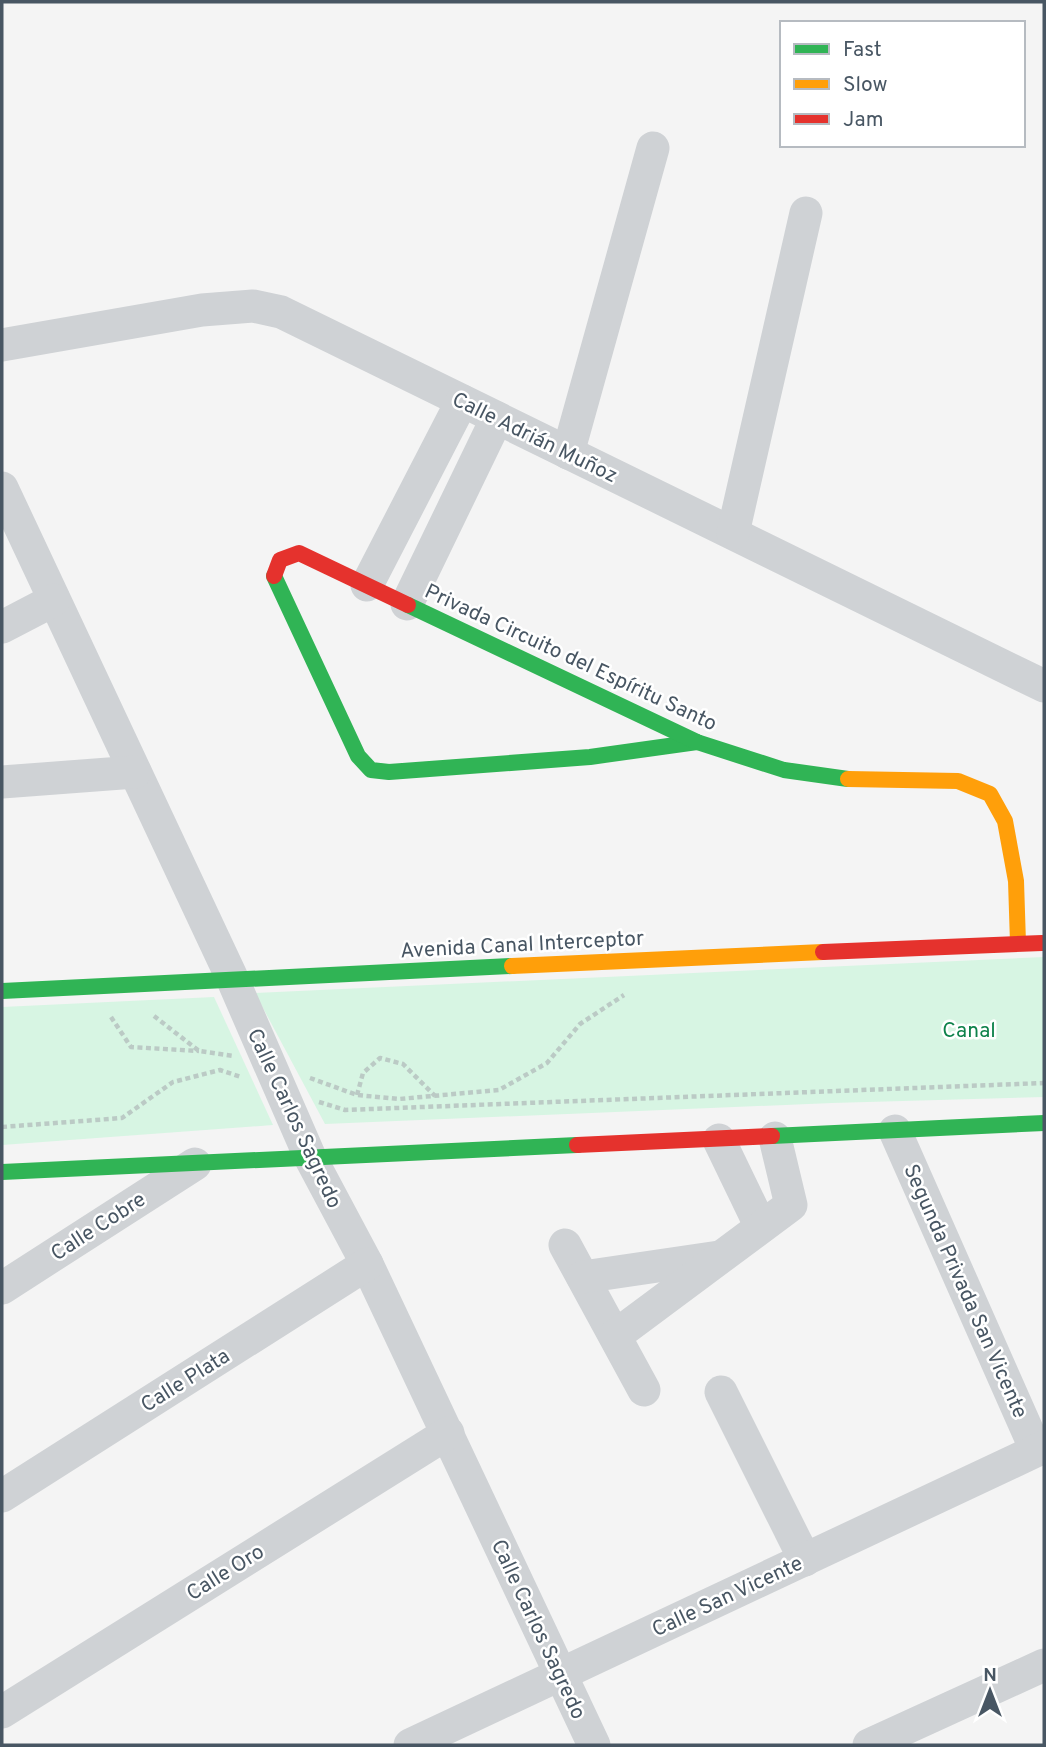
<svg xmlns="http://www.w3.org/2000/svg" width="1046" height="1747" viewBox="0 0 1046 1747" font-family="Overpass,sans-serif">
	<style>
		.green { fill: #d7f5e3 }
		.lines { fill: none; stroke-linecap: round; stroke-linejoin: round }
		.path { stroke: #bbcac5; stroke-width: 4.5; stroke-dasharray: 5 3.5; stroke-linecap: butt }
		.street { stroke: #cfd2d5; stroke-width: 33 }
		.fast { stroke: #30b455; stroke-width: 16 }
		.slow { stroke: #ff9f0a; stroke-width: 16 }
		.jam { stroke: #e5322d; stroke-width: 16 }
		.labels { text-anchor: middle; stroke-width: 5; stroke-linejoin: round; paint-order: stroke }
		.street-label { font-size: 21px; fill: #485663; stroke: #fff }
		.park-label { font-size: 21px; fill: #0e824b; stroke: #fff }
	</style>
	<rect width="100%" height="100%" fill="#f4f4f4"/>
	<g class="green">
		<polygon points="1044,957 1044,1097 832,1103 325,1124 255,993"/>
		<polygon points="214,997 273,1125 2,1145 2,1007"/>
	</g>
	<g class="lines">
		<g class="path">
			<polyline points="154,1016 199,1051 234,1056"/>
			<polyline points="111,1017 131,1047 199,1051"/>
			<polyline points="310,1078 357,1095 399,1099 499,1090 547,1063 580,1024 624,995"/>
			<polyline points="357,1095 363,1073 380,1058 403,1064 435,1096"/>
			<polyline points="319,1102 345,1110 1044,1083"/>
			<polyline points="2,1127 122,1118 173,1082 220,1070 241,1077"/>
		</g>
		<g class="street">
			<polyline points="2,345 202,310 253,306 281,312 1044,686"/>
			<polyline points="568,453 653,148"/>
			<polyline points="2,488 232,978 310,1157 367,1264 594,1745"/>
			<polyline points="733,533 806,213"/>
			<polyline points="367,585 462,401"/>
			<polyline points="407,604 497,418"/>
			<polyline points="2,627 54,600"/>
			<polyline points="2,782 135,772"/>
			<polyline points="895,1131 1036,1450"/>
			<polyline points="719,1140 761,1227"/>
			<polyline points="565,1245 644,1390"/>
			<polyline points="583,1277 719,1257"/>
			<polyline points="2,1288 195,1164"/>
			<polyline points="615,1336 791,1205 775,1138"/>
			<polyline points="721,1392 805,1560"/>
			<polyline points="2,1496 367,1264"/>
			<polyline points="2,1712 448,1433"/>
			<polyline points="410,1745 1044,1447"/>
			<polyline points="869,1745 1044,1665"/>
		</g>
		<g class="fast">
			<polyline points="274,576 358,756 371,770 389,772 590,757 697,742"/>
			<polyline points="408,605 697,742 784,770 848,779"/>
			<polyline points="2,991 512,966"/>
			<polyline points="772,1136 1044,1123"/>
			<polyline points="2,1172 577,1145"/>
		</g>
		<g class="slow">
			<polyline points="848,779 958,781 990,794 1005,821 1016,881 1018,943"/>
			<polyline points="512,966 823,952"/>
		</g>
		<g class="jam">
			<polyline points="274,576 280,560 299,553 408,605"/>
			<polyline points="823,952 1042,943"/>
			<polyline points="577,1145 772,1136"/>
		</g>
	</g>
	<g class="labels">
		<g class="street-label">
			<text transform="translate(535 437) rotate(26)" y="7">Calle Adrián Muñoz</text>
			<text transform="translate(571 657) rotate(25)" y="7">Privada Circuito del Espíritu Santo</text>
			<text transform="translate(522 944) rotate(-3)" y="7">Avenida Canal Interceptor</text>
			<text transform="translate(295 1118) rotate(65)" y="7">Calle Carlos Sagredo</text>
			<text transform="translate(98 1226) rotate(-33)" y="7">Calle Cobre</text>
			<text transform="translate(966 1291) rotate(66)" y="7">Segunda Privada San Vicente</text>
			<text transform="translate(185 1380) rotate(-32)" y="7">Calle Plata</text>
			<text transform="translate(225 1572) rotate(-32)" y="7">Calle Oro</text>
			<text transform="translate(727 1596) rotate(-25)" y="7">Calle San Vicente</text>
			<text transform="translate(539 1629) rotate(65)" y="7">Calle Carlos Sagredo</text>
		</g>
		<g class="park-label">
			<text x="969" y="1037">Canal</text>
		</g>
	</g>
	<rect width="1046" height="1747" fill="none" stroke="#485663" stroke-width="7"/>
	<rect x="780" y="21" width="245" height="126" fill="#ffffff" stroke="#b6bbc1" stroke-width="2"/>
	<rect x="794" y="44" width="35" height="10" fill="#30b455" stroke="#b6bbc1" stroke-width="2"/>
	<text x="843" y="56" font-size="21" fill="#485663">Fast</text>
	<rect x="794" y="79" width="35" height="10" fill="#ff9f0a" stroke="#b6bbc1" stroke-width="2"/>
	<text x="843" y="91" font-size="21" fill="#485663">Slow</text>
	<rect x="794" y="114" width="35" height="10" fill="#e5322d" stroke="#b6bbc1" stroke-width="2"/>
	<text x="843" y="126" font-size="21" fill="#485663">Jam</text>
	<g transform="translate(990 1691)" stroke="#ffffff" stroke-width="5" paint-order="stroke">
	<path d="M0-5L12 26L0 18L-12 26Z" fill="#485663"/>
	<text y="-10" font-size="19" font-weight="bold" text-anchor="middle" fill="#485663">N</text>
	</g>
</svg>
